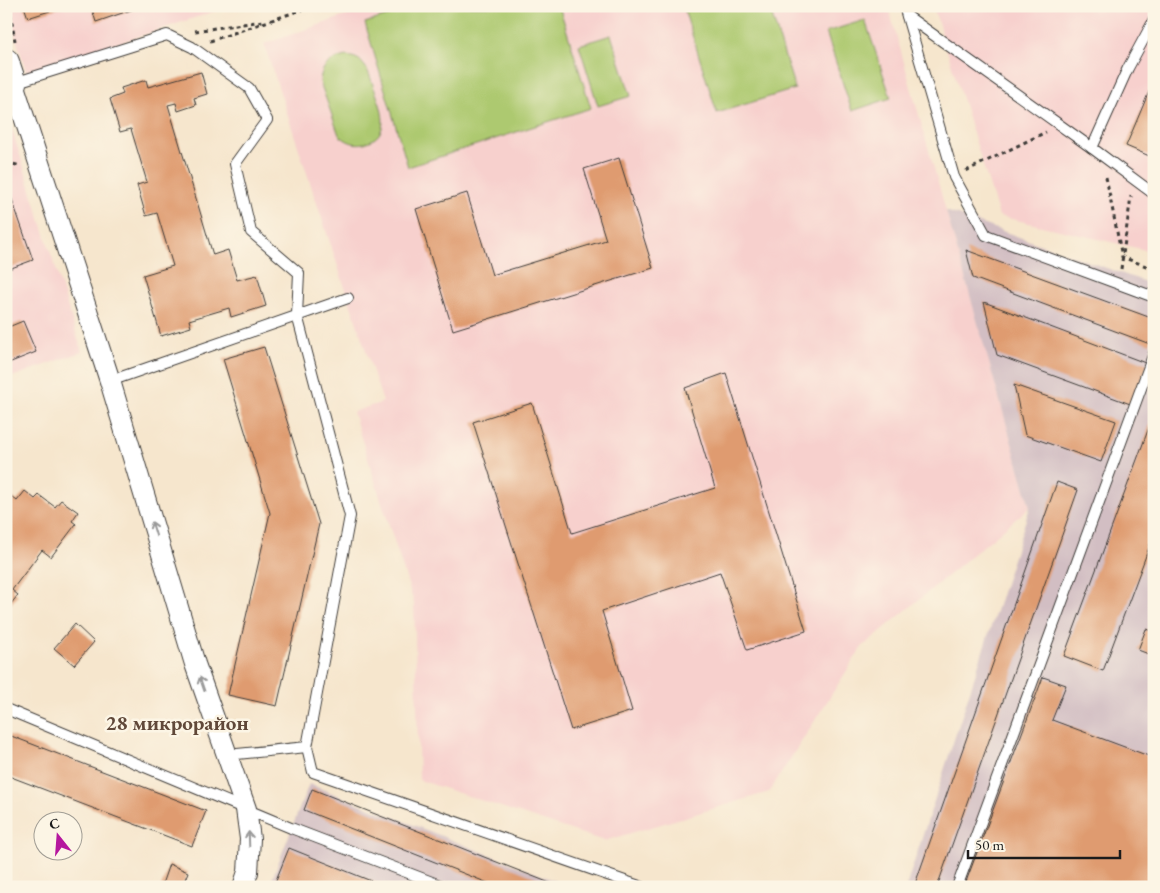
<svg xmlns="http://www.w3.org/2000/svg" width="1160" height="893" viewBox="0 0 1160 893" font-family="'EB Garamond',serif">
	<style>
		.built { fill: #f7d0cd }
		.industrial { fill: #d2bec3 }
		.green { fill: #adc970; stroke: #647246 }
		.building { fill: #df9b6f }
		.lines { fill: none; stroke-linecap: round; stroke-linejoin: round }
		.service-casing { stroke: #3d3a37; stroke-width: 12 }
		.minor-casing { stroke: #3d3a37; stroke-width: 22 }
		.tertiary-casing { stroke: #3d3a37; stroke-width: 28 }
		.path { stroke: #3d3a37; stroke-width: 3; stroke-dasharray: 4 4; stroke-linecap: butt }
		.service { stroke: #fff; stroke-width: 10 }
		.minor { stroke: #fff; stroke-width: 20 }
		.tertiary { stroke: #fff; stroke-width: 26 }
		.oneway { stroke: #999 }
		.labels { text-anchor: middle; stroke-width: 5; stroke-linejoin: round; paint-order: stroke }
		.district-label { font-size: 21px; font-weight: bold; fill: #604839; stroke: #fcf5e5 }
	</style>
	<rect width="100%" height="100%" fill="#fcf5e5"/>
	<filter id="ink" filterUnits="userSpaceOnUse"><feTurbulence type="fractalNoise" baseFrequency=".02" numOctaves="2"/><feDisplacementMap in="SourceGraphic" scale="10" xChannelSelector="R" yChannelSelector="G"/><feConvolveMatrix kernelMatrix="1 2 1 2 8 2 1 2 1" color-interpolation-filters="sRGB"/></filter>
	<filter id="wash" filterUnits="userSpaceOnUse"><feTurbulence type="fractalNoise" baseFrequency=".0096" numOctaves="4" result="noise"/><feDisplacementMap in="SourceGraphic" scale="20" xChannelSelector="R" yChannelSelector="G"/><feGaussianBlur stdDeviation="1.12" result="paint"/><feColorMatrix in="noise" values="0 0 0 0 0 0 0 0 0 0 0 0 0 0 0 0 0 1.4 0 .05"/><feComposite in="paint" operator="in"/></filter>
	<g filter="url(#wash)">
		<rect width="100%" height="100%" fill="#f6e6cd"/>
		<g class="built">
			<polygon points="6,6 230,6 27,74"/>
			<polygon points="374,6 888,6 1030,507 862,647 769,792 604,841 419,780 414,603 353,412 383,402 264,44"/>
			<polygon points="933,6 1154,6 1154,252 999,216"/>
			<polygon points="9,120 82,352 6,379 6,121"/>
		</g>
		<g class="industrial">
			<polygon points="946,211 1154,285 1154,779 999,887 906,887 1030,507"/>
			<polygon points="309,784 571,887 269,887"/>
		</g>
		<g class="green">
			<polygon points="418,6 559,6 591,108 408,167 365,23"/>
			<polygon points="683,6 769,6 795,89 717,113"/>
			<polygon points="865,20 891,98 852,111 826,32"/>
			<polygon points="611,35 631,96 598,106 579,45"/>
			<path d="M346,56C353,57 359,58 363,64C369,70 371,80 374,88C382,108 393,136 364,143C354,145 347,142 339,135L320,82C321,65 331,59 346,56Z"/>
		</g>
		<g id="blocks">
			<g class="building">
				<polygon points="24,6 62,6 62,7 28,18"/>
				<polygon points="91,6 140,6 140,7 96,22"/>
				<polygon points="201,72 207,94 194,98 196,105 178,111 176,103 168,105 213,255 228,250 237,280 257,275 266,306 231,317 229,308 189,320 191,327 161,336 143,275 173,266 157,213 146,216 137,185 147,182 131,129 120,132 110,99 123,94 121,88 146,80 148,87"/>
				<polygon points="1154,80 1154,158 1126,146"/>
				<polygon points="619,158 653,268 453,330 416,209 467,193 492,275 606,240 584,169"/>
				<polygon points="6,182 33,260 6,270"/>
				<polygon points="966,250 1154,319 1154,333 1150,344 973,278"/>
				<polygon points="984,302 1148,364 1133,405 997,355"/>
				<polygon points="23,321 36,352 6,364 6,328"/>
				<polygon points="264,347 319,524 277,706 228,695 270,513 223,359"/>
				<polygon points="726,373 806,631 747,650 720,572 602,611 632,711 571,730 473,422 532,403 572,533 715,488 685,388"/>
				<polygon points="1014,385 1116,421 1101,462 1025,435"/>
				<polygon points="1154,414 1154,534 1103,671 1064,656"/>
				<polygon points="1057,482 1078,490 937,887 914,887"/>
				<polygon points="25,491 35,499 39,495 55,507 61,500 78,512 72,521 76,524 51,557 42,550 12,590 18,595 6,610 6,492 17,501"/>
				<polygon points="75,624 94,642 74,665 54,648"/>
				<polygon points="1146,629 1154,632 1154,656 1138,650"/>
				<polygon points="1043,677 1066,685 1052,720 1154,758 1154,887 964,887"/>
				<polygon points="6,734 206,811 192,846 6,775"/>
				<polygon points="312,789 560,887 498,887 304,810"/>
				<polygon points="289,848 386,887 278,887 274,885"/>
				<polygon points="169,864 188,872 182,887 161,887"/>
			</g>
		</g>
	</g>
	<g filter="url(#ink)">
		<use href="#blocks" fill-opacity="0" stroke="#3d3a37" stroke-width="1"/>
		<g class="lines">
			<defs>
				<g id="service">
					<polyline points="904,6 954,177 986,235 1154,297"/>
					<polyline points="907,16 1092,148 1154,194"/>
					<polyline points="14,83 167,35 192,47 249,88 267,120 235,164 251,232 299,273 297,315 350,516 307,747 227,755"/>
					<polyline points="1092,148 1128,68 1154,20"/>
					<polyline points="110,381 348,298"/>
					<polyline points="6,709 291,828 445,887"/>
					<polyline points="307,747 313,772 642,887"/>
					<polyline points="957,887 1154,353"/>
				</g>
				<polyline id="minor" points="13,83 110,381 195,664 246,809 250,839 248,872 243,887"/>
				<polyline id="tertiary" points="6,62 13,83 6,86"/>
			</defs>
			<use href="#service" class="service-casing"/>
			<use href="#minor" class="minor-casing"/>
			<use href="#tertiary" class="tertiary-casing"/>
			<g class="path">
				<polyline points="9,6 15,41"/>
				<polyline points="195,31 263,21"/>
				<polyline points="210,41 313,6"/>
				<polyline points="6,162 20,166"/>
				<polyline points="966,171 1046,132"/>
				<polyline points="1106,177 1122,257 1154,269"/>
				<polyline points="1121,269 1131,196"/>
			</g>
			<use href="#service" class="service"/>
			<use href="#minor" class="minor"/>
			<use href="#tertiary" class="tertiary"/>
		</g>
		<defs><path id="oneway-shaft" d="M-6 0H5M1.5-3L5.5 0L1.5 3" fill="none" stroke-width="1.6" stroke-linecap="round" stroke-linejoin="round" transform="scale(1.25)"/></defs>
		<g class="oneway">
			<use href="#oneway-shaft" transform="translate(154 529) rotate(-107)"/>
			<use href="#oneway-shaft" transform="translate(202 684) rotate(-109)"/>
			<use href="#oneway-shaft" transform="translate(249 839) rotate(-92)"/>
		</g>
	</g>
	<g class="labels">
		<g class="district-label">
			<text x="177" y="730">28 микрорайон</text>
		</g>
	</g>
	<rect width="1160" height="893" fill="none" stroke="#fcf5e5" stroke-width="25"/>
	<g transform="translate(58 836) rotate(343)"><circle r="24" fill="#fcf5e5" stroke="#a29e95"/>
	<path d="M0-4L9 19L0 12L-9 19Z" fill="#b5179e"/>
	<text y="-8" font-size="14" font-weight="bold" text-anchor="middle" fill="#1c1c1c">С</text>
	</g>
	<path d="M968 850v8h152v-8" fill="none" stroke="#1c1c1c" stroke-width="2.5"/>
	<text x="975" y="850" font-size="15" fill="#1c1c1c" stroke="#fcf5e5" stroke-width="4" paint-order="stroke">50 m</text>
</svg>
